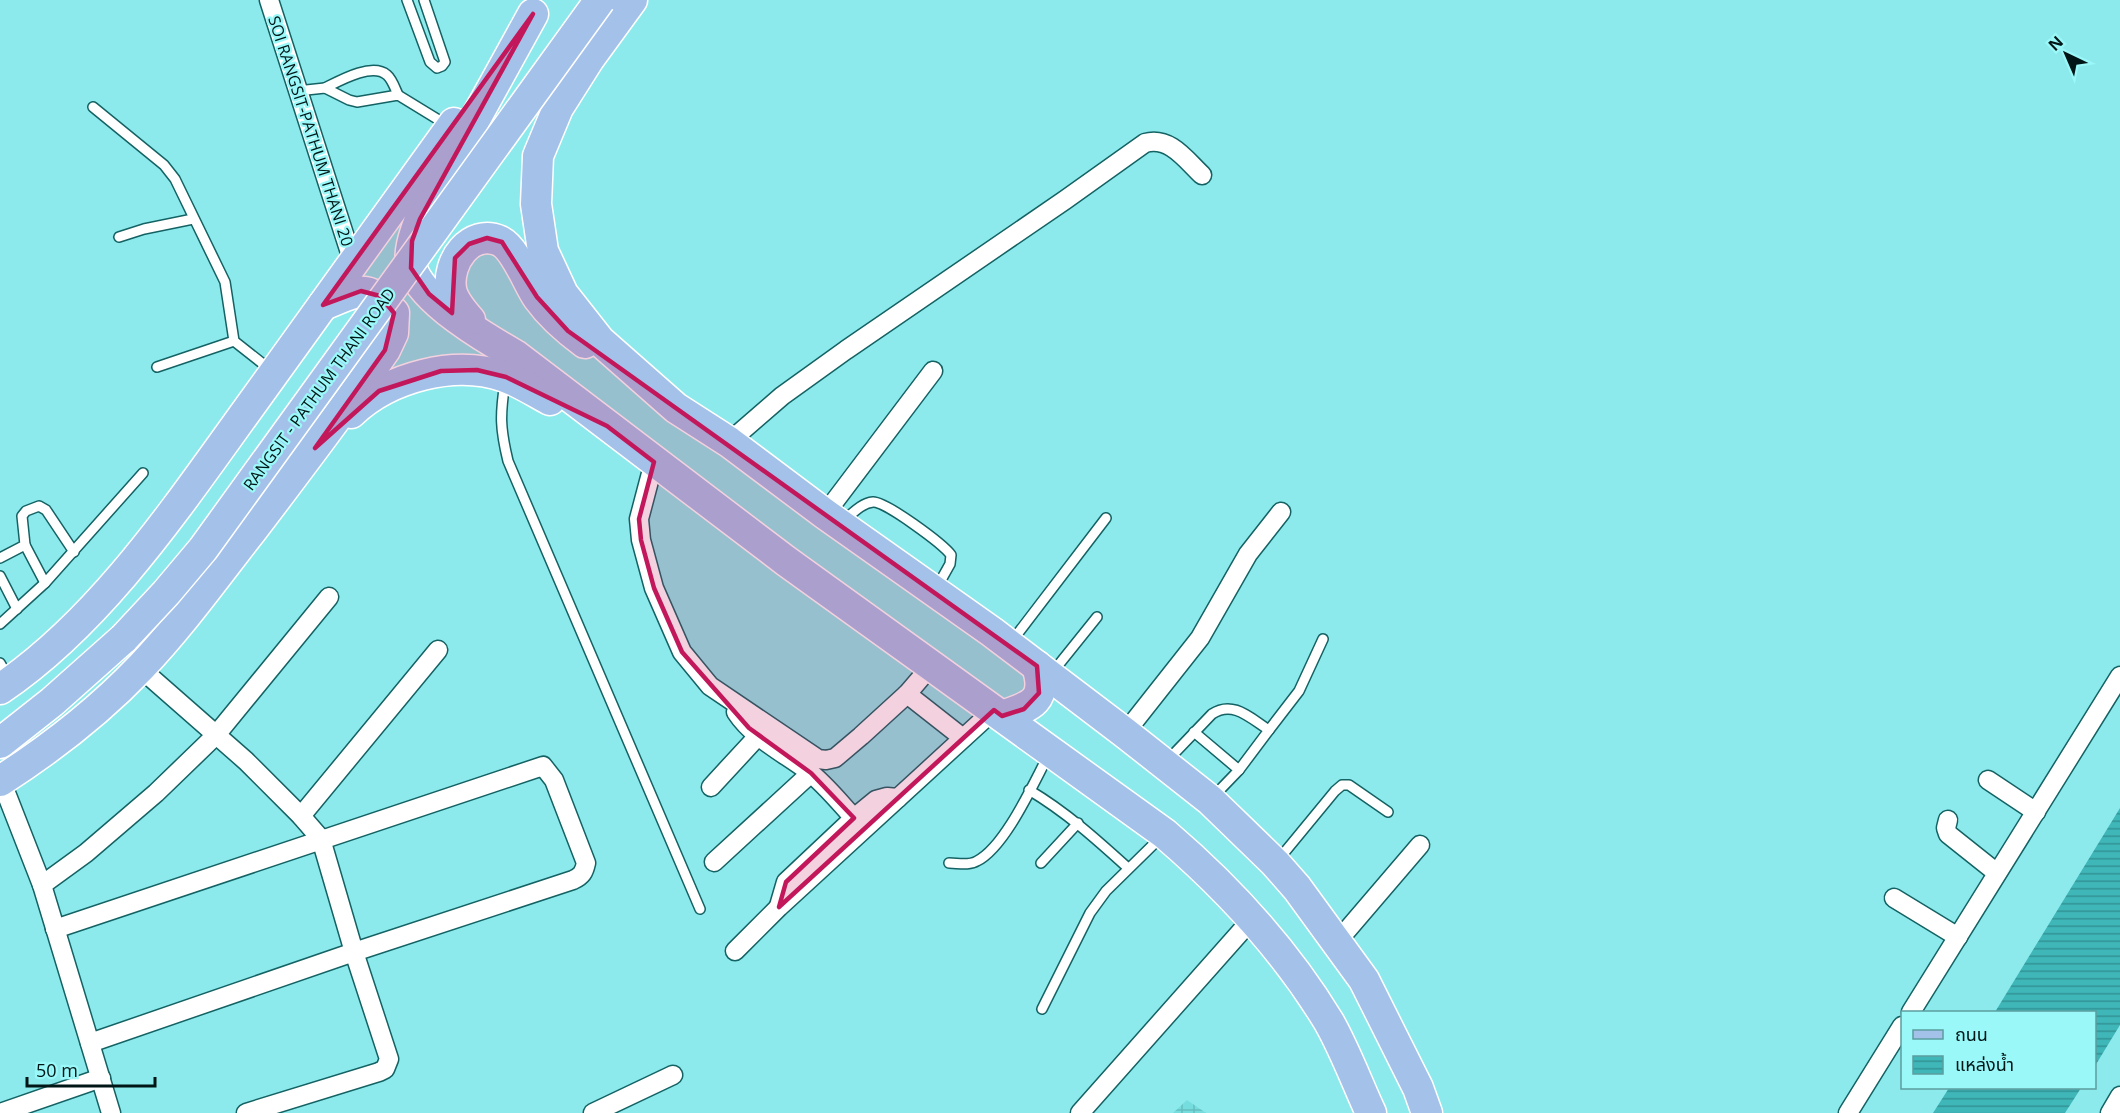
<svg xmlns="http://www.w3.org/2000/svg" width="2120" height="1113" viewBox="0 0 2120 1113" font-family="'Open Sans','Noto Sans Thai',sans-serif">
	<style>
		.industrial { fill: url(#industrial-grid) }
		.water { fill: url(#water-rules) }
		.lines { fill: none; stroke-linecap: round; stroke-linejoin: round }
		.lane-casing { stroke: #146264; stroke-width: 12 }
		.street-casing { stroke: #146264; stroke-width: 21 }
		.primary-casing { stroke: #fff; stroke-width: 33 }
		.lane { stroke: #fff; stroke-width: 9 }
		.street { stroke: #fff; stroke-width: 18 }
		.primary { stroke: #a4c1ea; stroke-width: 30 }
		.primary-bridge-casing { stroke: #fff; stroke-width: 33; stroke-linecap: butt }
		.primary-bridge { stroke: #a4c1ea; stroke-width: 30 }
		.marked { fill: #c2185b; fill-opacity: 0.2; stroke: #c2185b; stroke-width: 4.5; stroke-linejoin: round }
		.labels { text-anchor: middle; stroke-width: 4.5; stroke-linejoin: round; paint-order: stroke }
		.street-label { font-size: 16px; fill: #001515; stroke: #9af8f9 }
	</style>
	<defs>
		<pattern id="industrial-grid" width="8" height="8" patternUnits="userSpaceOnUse" patternTransform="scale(1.5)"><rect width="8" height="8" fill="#76dddf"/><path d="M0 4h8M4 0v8" fill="none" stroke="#64bdbe"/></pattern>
		<pattern id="water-rules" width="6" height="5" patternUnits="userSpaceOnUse" patternTransform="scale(1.5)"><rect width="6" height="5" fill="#3fb6b8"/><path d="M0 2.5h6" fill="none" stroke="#329394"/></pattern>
	</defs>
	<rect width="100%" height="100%" fill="#8deaec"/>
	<polygon class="industrial" points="1187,1100 1206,1113 1173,1113"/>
	<g class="water">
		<polygon points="2120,808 2120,1025 2095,1066 2094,1012 1995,1012"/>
		<polygon points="1949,1088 2081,1088 2065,1113 1933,1113"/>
	</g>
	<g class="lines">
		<defs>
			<g id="lane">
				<polyline points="407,0 430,62 437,68 442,66 445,62 424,0"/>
				<path d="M325,88C339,81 372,62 387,75C392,79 395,88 398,95"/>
				<polyline points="297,91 325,88 349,100 357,102 398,95 447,125"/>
				<polyline points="93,107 164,165 175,179 225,282 234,341 272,371"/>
				<polyline points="119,237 144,229 193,219"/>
				<polyline points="157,367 234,341"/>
				<path d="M505,382C500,415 500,428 508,461L700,909"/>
				<path d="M842,522C851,515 861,503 873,502C885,501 943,544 951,555L950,564L936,589"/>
				<polyline points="25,545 45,583"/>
				<polyline points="0,558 25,545 22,516 26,511 39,506 46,510 74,552"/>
				<polyline points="0,576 17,609"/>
				<polyline points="0,624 45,583 143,473"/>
				<polyline points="1012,641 1106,518"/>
				<polyline points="0,663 8,677"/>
				<polyline points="1052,673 1097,617"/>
				<polyline points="1269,730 1299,691 1323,639"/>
				<polyline points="1194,732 1239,770"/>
				<path d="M1166,762L1212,714C1233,700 1250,718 1269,730L1239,770L1212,798"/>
				<path d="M1029,790C1066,812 1096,839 1128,868"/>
				<polyline points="1279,859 1335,791 1342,785 1349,785 1388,812"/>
				<path d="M949,863C958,863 969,866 977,861C1005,847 1033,784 1048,756"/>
				<polyline points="1041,863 1078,823"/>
				<polyline points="1042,1009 1090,913 1106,891 1161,837"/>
			</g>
			<g id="street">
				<polyline points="269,0 353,262"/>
				<path d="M729,442L782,396L846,350L1065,200L1145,143C1170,136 1186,160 1202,175"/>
				<polyline points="654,462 639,519 641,540 654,588 682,652 710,686 818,759 826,760 835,758 861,736 907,694 931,666"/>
				<polyline points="825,514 933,371"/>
				<polyline points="140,668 246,761 301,816 321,839 354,952 389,1059 385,1069 379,1072 246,1113"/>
				<polyline points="907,694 963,738"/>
				<path d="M736,712C753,738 784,753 808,771C825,784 840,803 854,818"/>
				<polyline points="1125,733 1200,638 1248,554 1281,512"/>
				<polyline points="1,780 42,885 111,1113"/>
				<polyline points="1988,780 2036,812"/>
				<polyline points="711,787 758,736"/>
				<polyline points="301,816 438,650"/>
				<polyline points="1948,820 1946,828 1948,834 1997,873"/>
				<polyline points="714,862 811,773"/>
				<polyline points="42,885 86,853 156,793 216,735 329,597"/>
				<polyline points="1894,898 1958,937"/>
				<polyline points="779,906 786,882 854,818 876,800 887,797 898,798"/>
				<path d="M55,929L543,766L554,780L586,863C584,872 582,876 573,880L354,952L90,1043"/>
				<polyline points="1337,942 1420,845"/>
				<polyline points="735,951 779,907 994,710"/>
				<polyline points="1911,1012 2120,676"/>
				<polyline points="0,1113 101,1078"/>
				<polyline points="593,1113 673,1075"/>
				<polyline points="1080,1113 1252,919"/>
				<polyline points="1848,1113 1902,1026"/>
				<polyline points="2110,1113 2120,1096"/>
			</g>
			<g id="primary">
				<polyline points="632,0 589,59 558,108 538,156 536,204 543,251 563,294 600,341 676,408 729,442 825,514 992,632 1125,733 1210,800 1275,863 1297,888 1364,980 1418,1088 1427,1113"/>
				<path d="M533,14L420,219C415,233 407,254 412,269C424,302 485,338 515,355L786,561L1165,834C1228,888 1286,951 1329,1022C1345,1050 1357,1083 1371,1113"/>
				<path d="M470,320C462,311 453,301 451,289C447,262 470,228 500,241C516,249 528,284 538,298C551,316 567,330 585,343"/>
				<path d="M351,413C389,377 455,359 505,377C520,382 535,392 550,400"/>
				<path d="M0,689C101,621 177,507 248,409C317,314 385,218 454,123"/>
				<path d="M1002,716C1032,706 1048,701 1037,666"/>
				<polyline points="0,743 52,702 124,638"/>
				<path d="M0,781C50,749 100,710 141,667C182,624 216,576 253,529C298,470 343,411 385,350L393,333L394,313C365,280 358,292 323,305"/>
			</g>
		</defs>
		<use href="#lane" class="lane-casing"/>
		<use href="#street" class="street-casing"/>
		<use href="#primary" class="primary-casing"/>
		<use href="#lane" class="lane"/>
		<use href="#street" class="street"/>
		<use href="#primary" class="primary"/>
		<defs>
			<polyline id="primary-bridge" points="124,638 166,593 203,549 600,0"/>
		</defs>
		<use href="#primary-bridge" class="primary-bridge-casing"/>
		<use href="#primary-bridge" class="primary-bridge"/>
	</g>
	<path class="marked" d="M533,14L420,219L412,241L411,268L429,294L452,313L455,258L469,244L487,238L502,242L537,297L568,331L1037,666L1039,693L1024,709L1002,716L994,710L779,907L786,882L854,818L811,773L749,728L682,652L654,588L641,540L639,519L654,462L607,426L506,377L477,370L441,371L379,391L315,448L385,350L394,313L380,296L361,291L323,305Z"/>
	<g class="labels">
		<g class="street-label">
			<text transform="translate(311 131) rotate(72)" y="6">SOI RANGSIT-PATHUM THANI 20</text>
			<text transform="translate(319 389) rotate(-54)" y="6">RANGSIT - PATHUM THANI ROAD</text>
		</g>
	</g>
	<rect x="1901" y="1011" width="195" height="78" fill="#9af8f9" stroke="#5c9d9e" stroke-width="1.5"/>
	<rect x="1913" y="1030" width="30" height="9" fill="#a4c1ea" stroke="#5c9d9e" stroke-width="1.5"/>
	<text x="1955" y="1041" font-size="18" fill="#001515">ถนน</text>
	<rect x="1913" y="1056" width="30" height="18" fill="url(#water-rules)" stroke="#5c9d9e" stroke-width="1.5"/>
	<text x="1955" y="1071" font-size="18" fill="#001515">แหล่งน้ำ</text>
	<g transform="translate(2066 54) rotate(316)" stroke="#9af8f9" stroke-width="4.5" paint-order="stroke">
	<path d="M0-4.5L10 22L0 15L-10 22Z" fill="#001515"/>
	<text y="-9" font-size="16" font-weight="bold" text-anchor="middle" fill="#001515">N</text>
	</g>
	<path d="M27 1077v9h128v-9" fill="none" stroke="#001515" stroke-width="3"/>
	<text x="36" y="1077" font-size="18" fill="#001515" stroke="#9af8f9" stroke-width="4.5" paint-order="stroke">50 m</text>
</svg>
